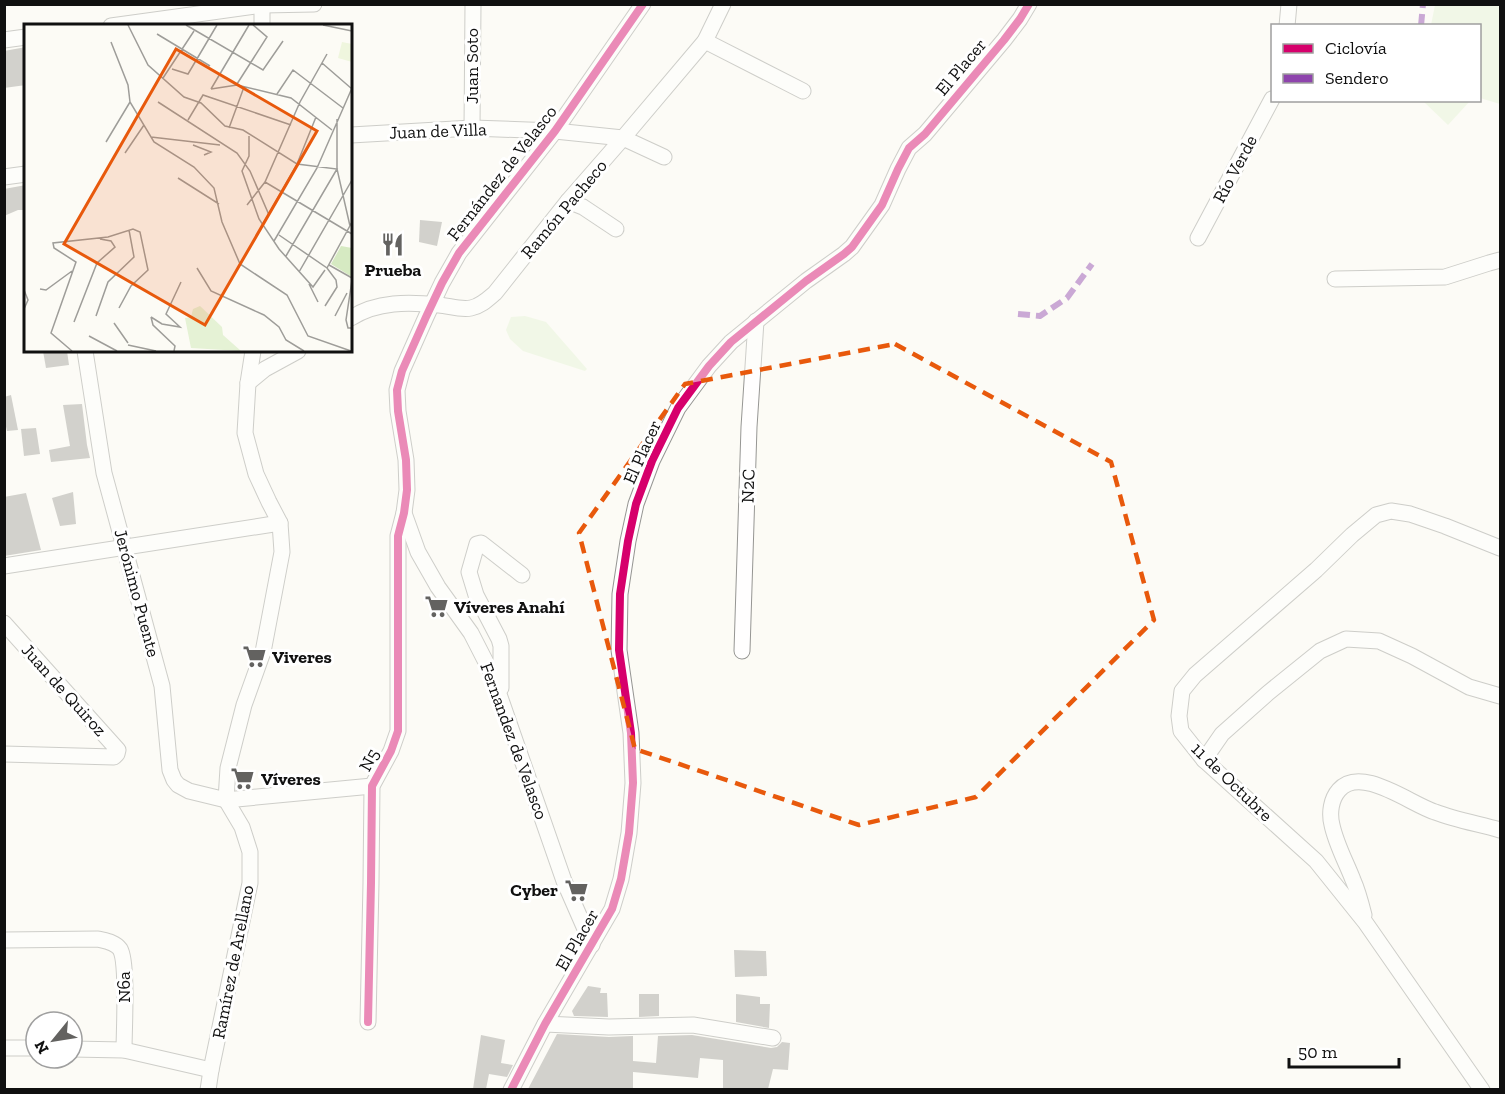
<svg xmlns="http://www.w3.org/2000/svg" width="1505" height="1094" viewBox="0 0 1505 1094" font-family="'Zilla Slab',serif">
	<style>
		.green { fill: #e5f2d5 }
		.building { fill: #a09e9a }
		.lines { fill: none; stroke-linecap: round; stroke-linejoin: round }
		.street-casing { stroke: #969693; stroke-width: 17 }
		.street { stroke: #fffefe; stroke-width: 15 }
		.quiet { stroke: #8e44ad; stroke-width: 6; stroke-dasharray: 12 6; stroke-linecap: butt }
		.cycleway-casing { stroke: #fff; stroke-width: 11 }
		.cycleway { stroke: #d6006c; stroke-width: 8 }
		.marked { fill: none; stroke: #e8590c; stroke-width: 4.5; stroke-dasharray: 12 8; stroke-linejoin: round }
		.labels { text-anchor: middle; stroke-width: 6; stroke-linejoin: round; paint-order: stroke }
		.street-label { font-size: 18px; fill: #101010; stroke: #fff }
		.poi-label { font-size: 18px; font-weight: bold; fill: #101010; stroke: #fff; text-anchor: start }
		.inset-road { fill: none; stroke: #9e9d99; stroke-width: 1.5 }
		.view { fill: #e8590c; fill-opacity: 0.15; stroke: #e8590c; stroke-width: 3 }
		.inset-edge { fill: none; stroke: #101010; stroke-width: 3 }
	</style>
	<rect width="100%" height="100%" fill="#fcfbf5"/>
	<g class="green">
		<polygon points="1435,5 1500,5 1500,104 1480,98 1480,26 1431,25"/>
		<polygon points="1423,101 1470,101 1448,125"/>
		<polygon points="525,316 546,322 587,369 585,371 523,351 510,339 506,330 511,317"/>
	</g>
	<g class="building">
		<polygon points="26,47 26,85 4,88 4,51"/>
		<polygon points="26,185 26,210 18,210 4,216 4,189"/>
		<polygon points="420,220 442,222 437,246 419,242"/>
		<polygon points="43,351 67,351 69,365 46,368"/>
		<polygon points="11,395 18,430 7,431 4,418 4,397"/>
		<polygon points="82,404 87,445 90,458 51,462 49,450 70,446 63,405"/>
		<polygon points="36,428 40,454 24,456 21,429"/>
		<polygon points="73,492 76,524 60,526 52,498"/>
		<polygon points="26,493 41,550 4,556 4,497"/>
		<polygon points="734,950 766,951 767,976 735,977"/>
		<polygon points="588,986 601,988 600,993 607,993 608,1017 574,1016 572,1011"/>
		<polygon points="639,994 659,994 659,1016 639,1017"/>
		<polygon points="736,994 760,997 760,1004 770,1004 769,1028 736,1022"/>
		<polygon points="557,1034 609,1037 633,1036 633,1061 656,1063 658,1036 692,1035 771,1048 777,1047 782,1042 790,1043 788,1070 773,1069 768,1089 723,1089 723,1060 700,1058 698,1078 633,1072 633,1089 528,1089"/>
		<polygon points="481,1035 505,1040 501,1063 513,1065 507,1077 489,1074 486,1089 473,1089"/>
	</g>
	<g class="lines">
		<defs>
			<g id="street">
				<polyline points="111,26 263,5 314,4"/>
				<polyline points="262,26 262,4"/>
				<polyline points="1287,26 1289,4"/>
				<polyline points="4,40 26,37"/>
				<polyline points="705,41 803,91"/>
				<polyline points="472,128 473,4"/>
				<polyline points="351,135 472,128 555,131 623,138 664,157"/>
				<polyline points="4,177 26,174"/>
				<polyline points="568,201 583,207 616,229"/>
				<polyline points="1198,238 1272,99"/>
				<polyline points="1335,279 1445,277 1489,263 1500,260"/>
				<path d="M351,318C377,301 409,302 439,305C450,306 460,310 471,308C481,306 488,299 495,293L568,201L623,138L705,41L723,4"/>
				<polyline points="85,351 104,473 162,686 170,770 174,780 178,785 189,791 226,800 372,786"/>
				<polyline points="248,383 265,369 298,351"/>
				<polyline points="404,513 418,552 438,587 471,633 492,674 564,881 592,945"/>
				<polyline points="4,566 280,523"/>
				<polyline points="4,623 118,750 117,754 114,757 4,754"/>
				<polyline points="742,651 749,427 756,321"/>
				<polyline points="501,688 501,646 499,639 476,595 469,572 477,544 481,543 522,575"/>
				<polyline points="1204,760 1222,734 1268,693 1320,651 1346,639 1379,641 1412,656 1469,687 1500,696"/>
				<path d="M1364,915C1361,903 1358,891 1353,880C1346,862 1336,844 1332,825C1329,813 1331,799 1339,790C1361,765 1410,804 1435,812C1456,820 1479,824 1500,830"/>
				<path d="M4,940L98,939C106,941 115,942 120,949C128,962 124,1031 124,1050"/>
				<polyline points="368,1022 371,883 372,786 391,751 398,731 398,536 404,513 407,490 406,460 398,411 397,390 402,371 426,317 442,283 459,253 555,131 643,4"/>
				<polyline points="545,1024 609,1027 693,1025 773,1038"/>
				<polyline points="4,1048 36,1048"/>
				<polyline points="72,1049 124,1050 211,1070"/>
				<polyline points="208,1090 211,1070 250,883 250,852 242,827 226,800 228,768 244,705 263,652 282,552 280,523 269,502 256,474 245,433 248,383 253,351"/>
				<polyline points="511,1090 545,1024 612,909 621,879 629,833 633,783 631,733 619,650 620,594 628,541 636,504 652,461 678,408 709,366 731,342 806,281 844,254 852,247 882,205 898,169 909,148 925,134 1004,40 1020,19 1029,4"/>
				<polyline points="1482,1090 1365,922 1316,861 1204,760 1181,731 1179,716 1182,691 1195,675 1316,570 1352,535 1376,515 1391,511 1410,514 1445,526 1500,548"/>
			</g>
		</defs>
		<use href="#street" class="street-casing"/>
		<use href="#street" class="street"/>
		<g class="quiet">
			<polyline points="1421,26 1423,4"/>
			<polyline points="1018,314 1040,316 1067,298 1092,264"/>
		</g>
		<defs>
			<g id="cycleway">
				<polyline points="368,1022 371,883 372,786 391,751 398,731 398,536 404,513 407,490 406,460 398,411 397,390 402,371 426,317 442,283 459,253 555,131 643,4"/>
				<polyline points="511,1090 545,1024 612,909 621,879 629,833 633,783 631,733 619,650 620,594 628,541 636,504 652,461 678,408 709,366 731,342 806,281 844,254 852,247 882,205 898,169 909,148 925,134 1004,40 1020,19 1029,4"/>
			</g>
		</defs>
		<use href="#cycleway" class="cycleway-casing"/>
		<use href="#cycleway" class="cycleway"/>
	</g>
	<path d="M0 0H1505V1094H0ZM895,344L1111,462L1154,620L976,797L859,825L635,749L579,533L685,384Z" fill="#fcfbf5" fill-opacity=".55" fill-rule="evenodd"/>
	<path class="marked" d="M895,344L1111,462L1154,620L976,797L859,825L635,749L579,533L685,384Z"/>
	<defs>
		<symbol id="restaurant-bare" viewBox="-9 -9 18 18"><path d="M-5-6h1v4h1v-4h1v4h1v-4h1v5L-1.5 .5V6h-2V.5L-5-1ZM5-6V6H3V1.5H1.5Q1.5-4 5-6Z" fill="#636260" stroke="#fff" stroke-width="2.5" paint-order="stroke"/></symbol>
		<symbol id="supermarket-bare" viewBox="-9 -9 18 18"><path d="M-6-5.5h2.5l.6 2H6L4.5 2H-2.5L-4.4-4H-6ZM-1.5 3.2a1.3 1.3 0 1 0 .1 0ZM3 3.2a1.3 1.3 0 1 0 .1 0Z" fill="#636260" stroke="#fff" stroke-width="2.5" paint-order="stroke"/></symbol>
	</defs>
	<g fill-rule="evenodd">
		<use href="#restaurant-bare" x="376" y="228" width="33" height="33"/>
		<use href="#supermarket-bare" x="420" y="590" width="33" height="33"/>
		<use href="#supermarket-bare" x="238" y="640" width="33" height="33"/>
		<use href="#supermarket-bare" x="226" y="762" width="33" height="33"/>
		<use href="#supermarket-bare" x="560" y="874" width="33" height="33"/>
	</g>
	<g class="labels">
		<g class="street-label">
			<text transform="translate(472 66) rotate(-90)" y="6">Juan Soto</text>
			<text transform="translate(961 67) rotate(-50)" y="6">El Placer</text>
			<text transform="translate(438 131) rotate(-2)" y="6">Juan de Villa</text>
			<text transform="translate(1235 169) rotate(-62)" y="6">Río Verde</text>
			<text transform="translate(502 173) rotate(-52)" y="6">Fernández de Velasco</text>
			<text transform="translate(564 209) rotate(-50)" y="6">Ramón Pacheco</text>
			<text transform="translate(642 452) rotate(-66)" y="6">El Placer</text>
			<text transform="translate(748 486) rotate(-88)" y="6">N2C</text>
			<text transform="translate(137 593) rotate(75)" y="6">Jerónimo Puente</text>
			<text transform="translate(64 690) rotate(48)" y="6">Juan de Quiroz</text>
			<text transform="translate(514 741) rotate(70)" y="6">Fernandez de Velasco</text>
			<text transform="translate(369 760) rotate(-62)" y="6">N5</text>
			<text transform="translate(1232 782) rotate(44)" y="6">11 de Octubre</text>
			<text transform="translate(577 940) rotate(-60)" y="6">El Placer</text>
			<text transform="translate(233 962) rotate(-79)" y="6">Ramírez de Arellano</text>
			<text transform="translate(124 987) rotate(-90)" y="6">N6a</text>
		</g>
		<g class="poi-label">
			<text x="393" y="276" text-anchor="middle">Prueba</text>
			<text x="454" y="613">Víveres Anahí</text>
			<text x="272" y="663">Viveres</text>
			<text x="261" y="785">Víveres</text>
			<text x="558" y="896" text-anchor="end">Cyber</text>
		</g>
	</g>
	<g transform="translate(24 24)">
		<rect width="328" height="328" fill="#fcfbf5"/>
		<path d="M176,282L198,303L199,311L217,327L167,324L161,294L167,293L169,285Z" fill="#e5f2d5"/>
		<path d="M317,222L328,224V253L307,240Z" fill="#d6eac2"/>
		<path d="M318,18L328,20V38L314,34Z" fill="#eff6de"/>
		<path class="inset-road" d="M104,1L124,41L160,73L177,79L201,102L219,106L273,140L313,145L262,232M162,1L239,46L259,17M299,1L328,7M133,10L186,42M87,18L104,61L106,78L130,118L170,143L190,164L198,198L216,240L263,271L284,312L327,327M298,39L328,65M148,45L164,50L193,1M139,54L170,7M213,60L243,13L229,1M187,65L213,61L267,74L308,106M187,65L225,1M253,70L269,46L319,84M134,78L213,129L226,147L245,191M313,95V145L326,202M164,96L179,71L267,101M205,104L220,63M225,112V132L218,147L235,195L255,225L289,263L301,246M127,113L196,121M82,118L106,78M169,121L187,128L180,131M101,129L120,101M154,154L195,180M241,158L328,210M223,181L241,158L276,78L303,30M239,200L273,140L292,93M255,211L303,244L312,256L313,263L301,282M250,217L293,144L328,64M305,241L328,254M173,244L187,267L240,291L255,303L262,316L280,327M303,244L328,198M275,248L328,156M328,256L322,296L324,304H328M285,260L294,278M16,265L22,266L48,247M0,266L4,276L0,285M72,292L84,258L110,233L105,206M311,292L323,269M127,293L138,300L156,303L142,290L157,258M127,293L129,301L151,322L150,327M50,298L73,239L91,223L87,217L76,215M90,299L104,319M65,312L93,327M104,321L132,327M48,327L27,309L52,238L30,224L29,219L84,213L109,205L116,208L124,246L107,262L95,284"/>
		<path class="view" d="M152,25L293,107L181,301L40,220Z"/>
		<rect width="328" height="328" class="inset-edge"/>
	</g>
	<rect width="1505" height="1094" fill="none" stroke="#101010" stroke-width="12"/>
	<rect x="1271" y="24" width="210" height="78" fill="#ffffff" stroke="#9f9f9f" stroke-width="1.5"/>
	<rect x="1283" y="44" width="30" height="9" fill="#d6006c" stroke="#9f9f9f" stroke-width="1.5"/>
	<text x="1325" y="54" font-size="18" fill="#101010">Ciclovía</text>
	<rect x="1283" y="74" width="30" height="9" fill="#8e44ad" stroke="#9f9f9f" stroke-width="1.5"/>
	<text x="1325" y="84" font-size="18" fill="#101010">Sendero</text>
	<g transform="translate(54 1040) rotate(240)"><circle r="28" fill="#ffffff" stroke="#9f9f9f" stroke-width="1.5"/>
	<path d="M0-4.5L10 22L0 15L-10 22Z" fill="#636260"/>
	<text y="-9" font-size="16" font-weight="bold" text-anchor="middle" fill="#101010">N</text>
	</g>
	<path d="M1289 1058v9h110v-9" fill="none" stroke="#101010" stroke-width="3"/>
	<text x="1298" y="1058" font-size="18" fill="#101010" stroke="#ffffff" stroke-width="4.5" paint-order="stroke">50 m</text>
</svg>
